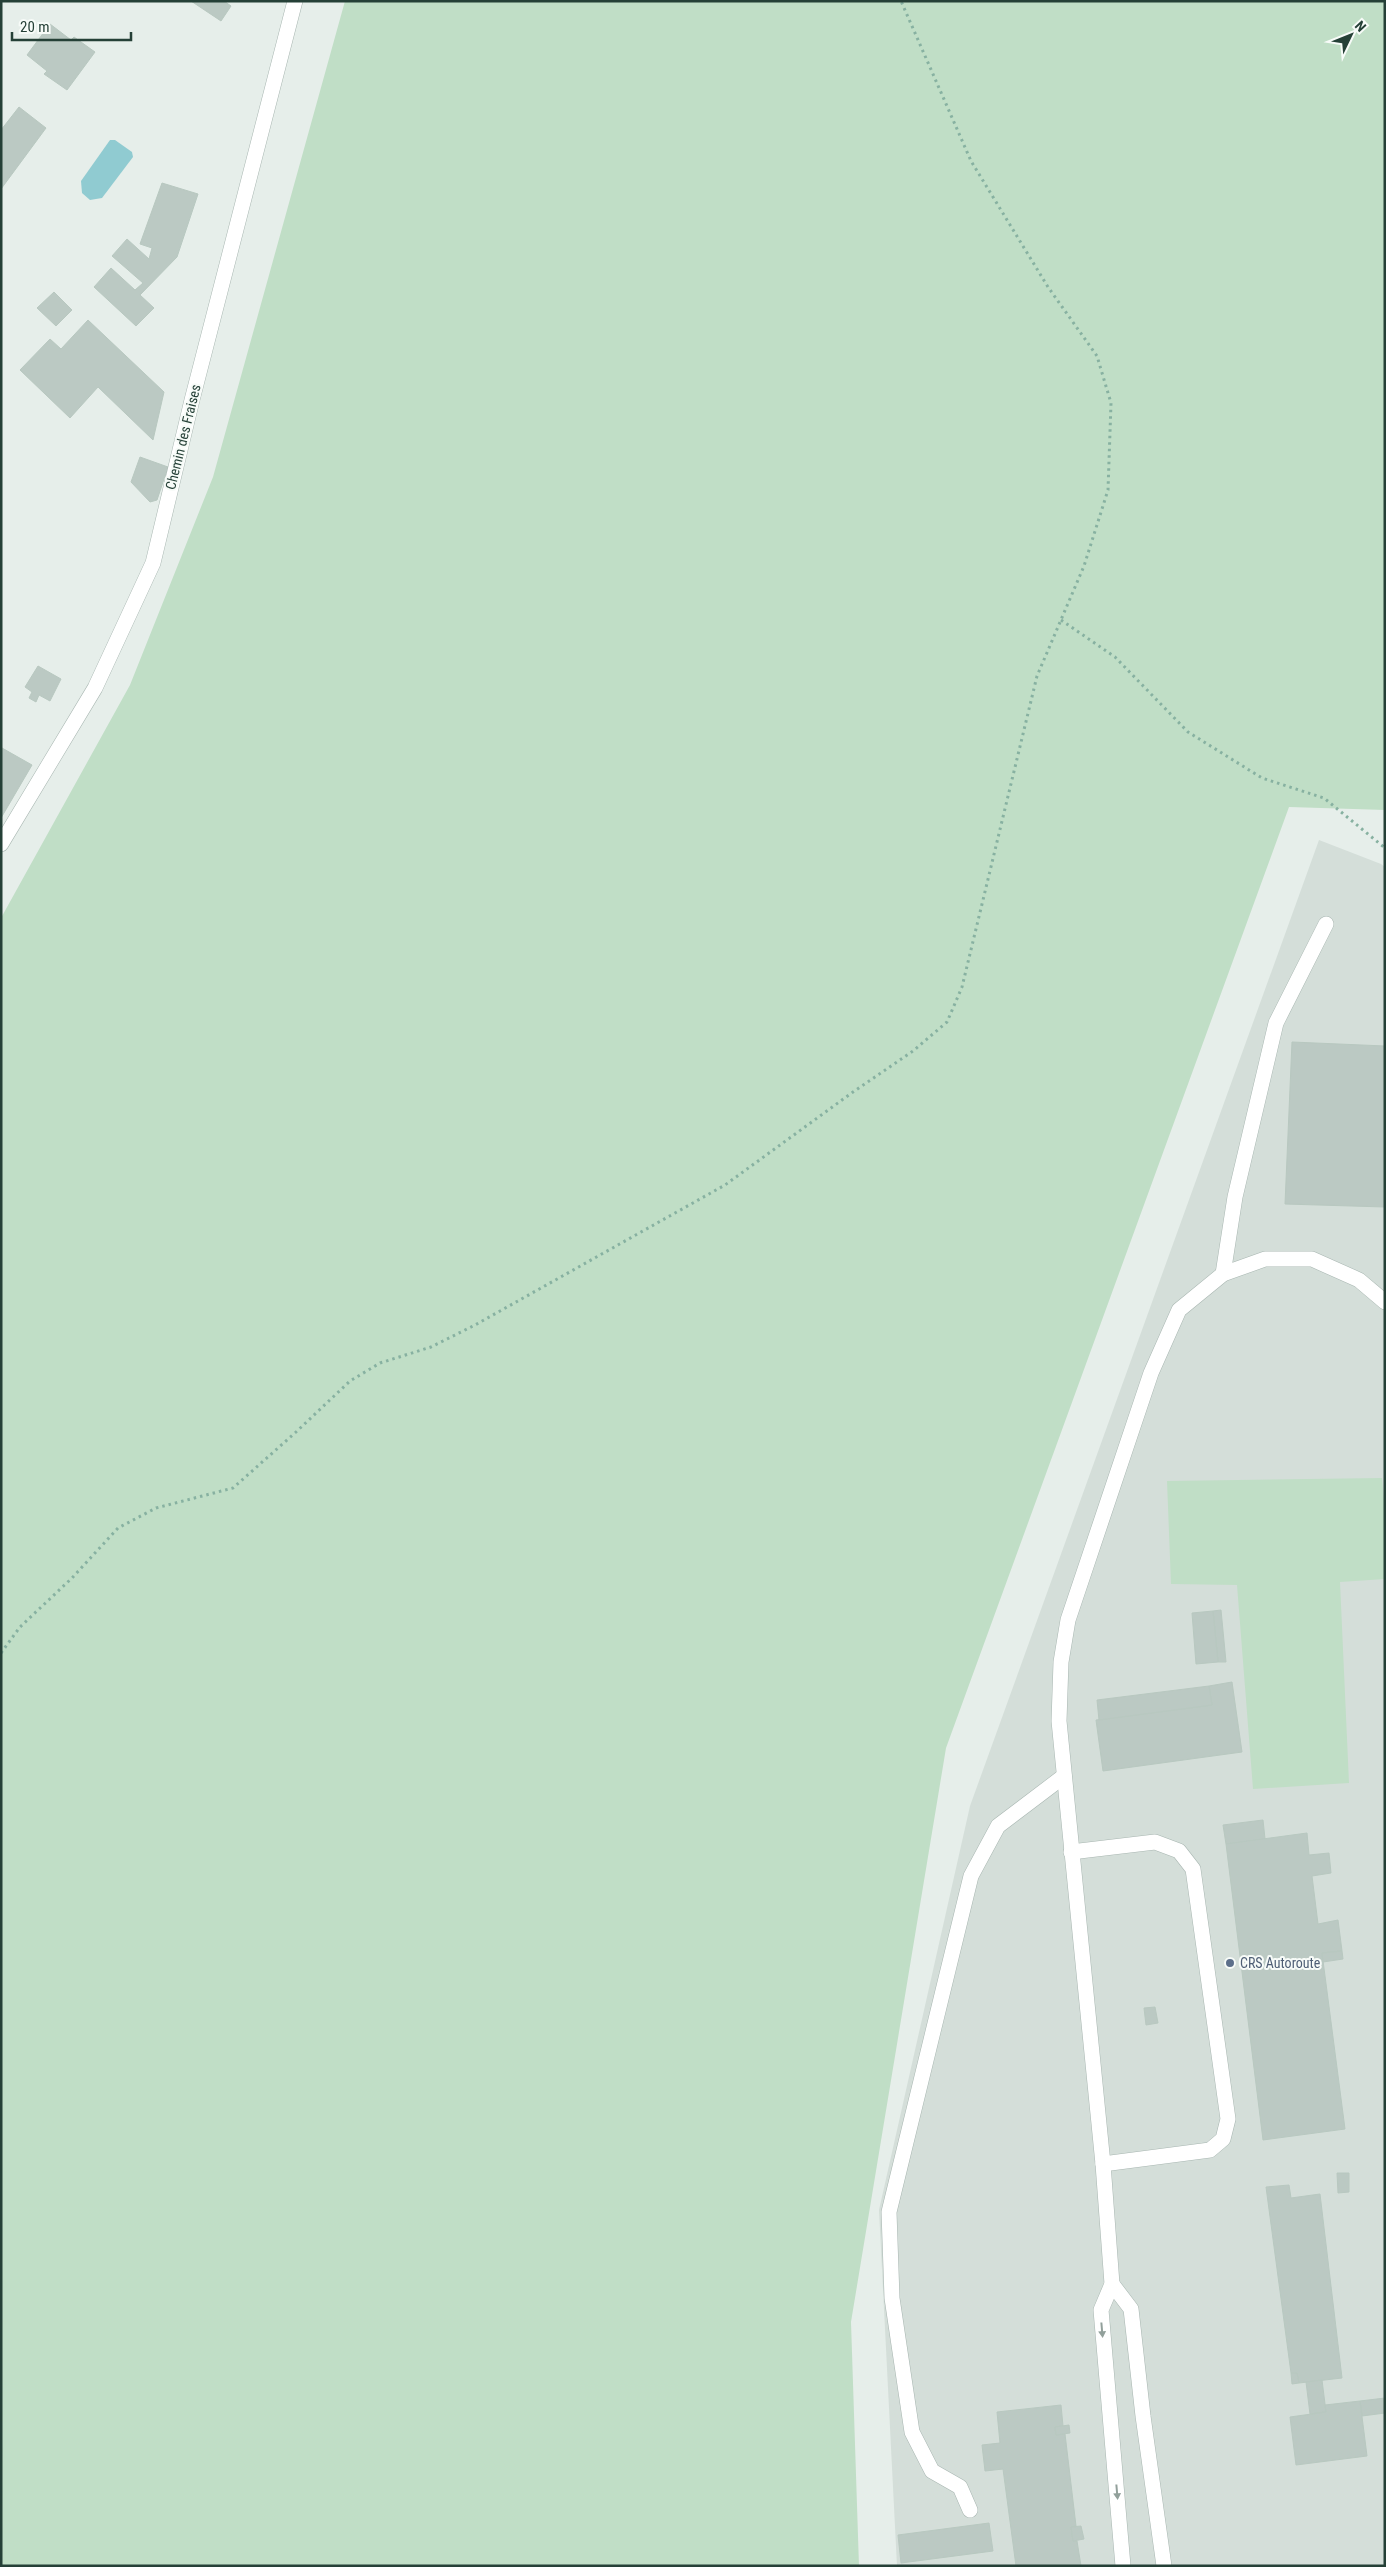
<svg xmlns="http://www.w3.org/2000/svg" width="1386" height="2567" viewBox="0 0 1386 2567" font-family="'Roboto Condensed',sans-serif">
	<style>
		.built { fill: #d4ded9 }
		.green { fill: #c0dec6 }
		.water { fill: #90cbd1 }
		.building { fill: #bbc9c3; stroke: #b8c8c0 }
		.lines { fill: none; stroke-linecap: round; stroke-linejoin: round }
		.minor-casing { stroke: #a8b6b1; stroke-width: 16 }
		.path { stroke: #87b1a1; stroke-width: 3; stroke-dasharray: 2.5 4; stroke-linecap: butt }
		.minor { stroke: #fff; stroke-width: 15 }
		.oneway { fill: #92a09b }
		.service-dot { fill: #5c6f8a; stroke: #f7fbf8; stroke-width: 2 }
		.labels { text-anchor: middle; stroke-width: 4; stroke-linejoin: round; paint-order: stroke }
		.street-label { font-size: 14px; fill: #254037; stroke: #f7fbf8 }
		.service-label { font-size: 14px; fill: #4e5e75; stroke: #f7fbf8; text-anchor: start }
	</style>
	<rect width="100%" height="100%" fill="#e6eeea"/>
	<polygon class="built" points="1319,840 1381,864 1385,867 1385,2566 897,2566 879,2210 970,1806"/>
	<g class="green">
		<polygon points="345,1 1385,1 1385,810 1289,807 946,1748 851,2322 859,2566 1,2566 1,918 130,685 213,477"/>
		<polygon points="1382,1478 1385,1510 1385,1579 1340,1582 1349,1783 1253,1789 1237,1585 1171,1584 1167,1481"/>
	</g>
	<polygon class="water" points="110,140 115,140 132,152 133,157 102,198 90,200 82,193 81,181"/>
	<g class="building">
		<polygon points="191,1 224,1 231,6 221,21"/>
		<polygon points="50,24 71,40 74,37 95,52 67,90 44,74 47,71 27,55"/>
		<polygon points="19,107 46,128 1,189 1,130"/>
		<polygon points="162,183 198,194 177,257 140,295 154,308 136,326 94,287 111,268 135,290 143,283 112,256 127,239 149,259 152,248 140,244"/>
		<polygon points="54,292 72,310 56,326 37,308"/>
		<polygon points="88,320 164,392 153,440 98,387 70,418 20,370 50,339 61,349"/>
		<polygon points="140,457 168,467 157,500 150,502 131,482"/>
		<polygon points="38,666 61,679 50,701 39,695 36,702 29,698 32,692 25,687"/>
		<polygon points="2,748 32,765 1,818 1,749"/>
		<polygon points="1292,1042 1385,1046 1385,1207 1285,1204"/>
		<polygon points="1221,1610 1226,1662 1218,1662 1213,1611"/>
		<polygon points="1213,1611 1218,1662 1196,1664 1192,1613"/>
		<polygon points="1232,1682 1242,1752 1103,1771 1096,1720 1212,1705 1209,1686"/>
		<polygon points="1209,1686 1212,1705 1099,1720 1097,1700"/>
		<polygon points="1263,1820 1265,1839 1226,1844 1223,1825"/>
		<polygon points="1307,1833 1309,1855 1329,1853 1331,1873 1312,1876 1318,1924 1338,1920 1342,1951 1322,1953 1345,2129 1263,2140 1226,1844"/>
		<polygon points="1342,1951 1343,1959 1323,1962 1322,1953"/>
		<polygon points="1155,2007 1158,2023 1146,2025 1144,2008"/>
		<polygon points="1337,2173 1349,2173 1349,2192 1338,2193"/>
		<polygon points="1289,2185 1291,2198 1320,2194 1342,2378 1299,2383 1297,2373 1291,2373 1266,2187"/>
		<polygon points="1291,2373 1297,2373 1299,2383 1292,2384"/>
		<polygon points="1322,2380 1326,2412 1310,2414 1306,2382"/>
		<polygon points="1385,2398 1385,2413 1362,2416 1360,2401"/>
		<polygon points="1360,2401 1367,2456 1296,2465 1290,2417 1326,2412 1325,2405"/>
		<polygon points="1061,2405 1063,2426 1055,2427 1056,2435 1065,2434 1076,2526 1071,2527 1073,2541 1077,2541 1081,2566 1016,2566 1003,2469 985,2471 982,2445 1000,2443 997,2412"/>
		<polygon points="1069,2425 1070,2433 1056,2435 1055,2427"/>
		<polygon points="989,2523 993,2551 901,2563 898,2535"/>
		<polygon points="1081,2526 1084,2539 1073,2541 1071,2527"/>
	</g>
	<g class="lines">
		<defs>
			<g id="minor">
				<polyline points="1,844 95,688 153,563 192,400 295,1"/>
				<polyline points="1223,1274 1235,1197 1276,1023 1326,924"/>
				<polyline points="1071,1852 1155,1842 1179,1851 1193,1869 1228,2119 1223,2139 1210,2150 1103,2164"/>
				<polyline points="1112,2284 1131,2309 1143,2416 1164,2566"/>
				<polyline points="970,2510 960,2487 932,2471 912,2432 892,2298 889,2212 971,1876 998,1826 1064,1776"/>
				<polyline points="1123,2566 1101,2310 1112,2284 1103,2164 1059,1721 1061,1662 1068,1620 1151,1373 1179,1310 1223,1274 1265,1259 1312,1259 1359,1280 1385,1302"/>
			</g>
		</defs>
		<use href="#minor" class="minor-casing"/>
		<g class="path">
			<polyline points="1061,620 1115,657 1188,732 1262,778 1324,798 1385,848"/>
			<polyline points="1,1653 20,1627 72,1578 118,1528 156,1508 233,1488 296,1432 350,1381 380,1363 431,1347 475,1325 725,1185 853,1092 913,1051 947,1022 962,987 1037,676 1084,566 1108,490 1111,403 1097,356 1048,287 971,161 901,1"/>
		</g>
		<use href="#minor" class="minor"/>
	</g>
	<defs><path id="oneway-solid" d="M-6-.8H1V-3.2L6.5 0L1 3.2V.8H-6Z" transform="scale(1.25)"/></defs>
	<g class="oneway">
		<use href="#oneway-solid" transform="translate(1102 2330) rotate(85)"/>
		<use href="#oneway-solid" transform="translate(1117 2492) rotate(85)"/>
	</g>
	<circle class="service-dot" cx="1230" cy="1963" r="5"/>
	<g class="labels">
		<g class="street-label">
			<text transform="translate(183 437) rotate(-76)" y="5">Chemin des Fraises</text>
		</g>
		<g class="service-label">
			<text x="1240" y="1968">CRS Autoroute</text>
		</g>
	</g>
	<rect width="1386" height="2567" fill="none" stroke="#254037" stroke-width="5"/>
	<g transform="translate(1351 35) rotate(47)" stroke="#f7fbf8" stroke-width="4" paint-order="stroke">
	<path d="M0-4L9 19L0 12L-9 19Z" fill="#254037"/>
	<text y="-8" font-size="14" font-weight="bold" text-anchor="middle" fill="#254037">N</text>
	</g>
	<path d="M12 32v8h119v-8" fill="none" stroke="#254037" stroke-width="2.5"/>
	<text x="20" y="32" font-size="15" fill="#254037" stroke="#f7fbf8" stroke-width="4" paint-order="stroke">20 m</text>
</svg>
